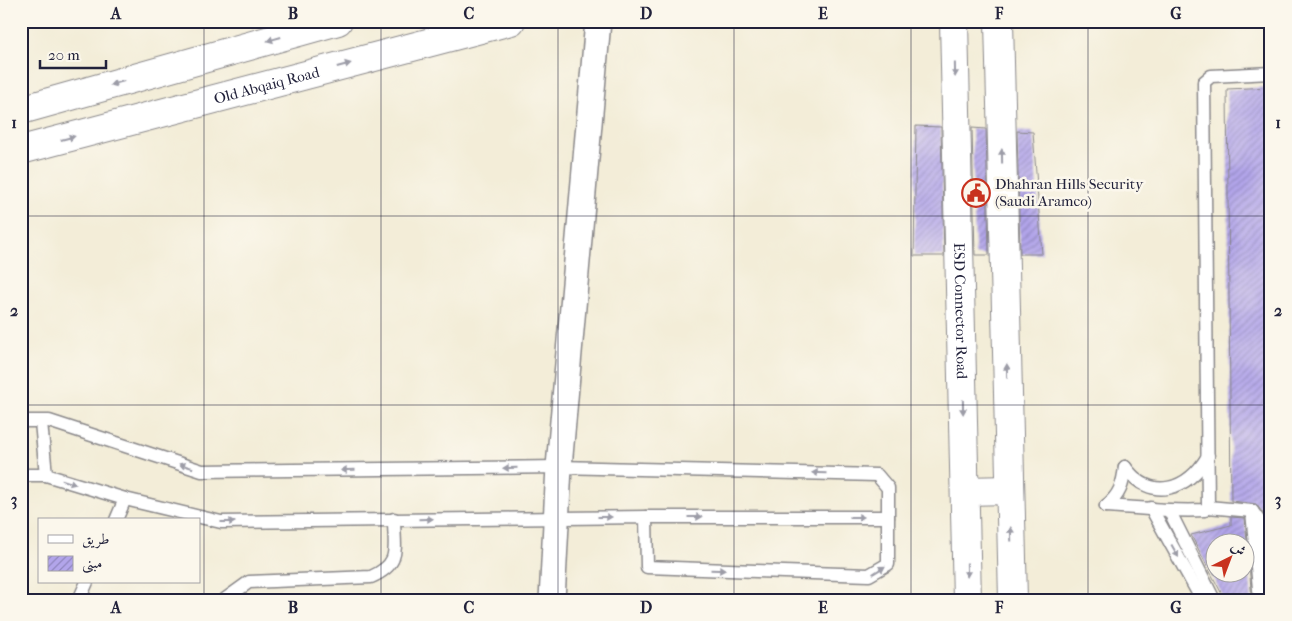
<svg xmlns="http://www.w3.org/2000/svg" width="1292" height="621" viewBox="0 0 1292 621" font-family="'IM FELL French Canon',Amiri,serif">
	<style>
		.building { fill: url(#building-hatch); fill-rule: evenodd }
		.lines { fill: none; stroke-linecap: round; stroke-linejoin: round }
		.service-casing { stroke: #8a888a; stroke-width: 15 }
		.minor-casing { stroke: #8a888a; stroke-width: 28 }
		.secondary-casing { stroke: #8a888a; stroke-width: 30 }
		.service { stroke: #fff; stroke-width: 12 }
		.minor { stroke: #fff; stroke-width: 25 }
		.secondary { stroke: #fff; stroke-width: 28 }
		.oneway { fill: #9c9ca7 }
		.grid { fill: none; stroke: #22223b; stroke-width: 1; stroke-opacity: 0.55 }
		.labels { text-anchor: middle; stroke-width: 5; stroke-linejoin: round; paint-order: stroke }
		.street-label { font-size: 15px; fill: #22223b; stroke: #fbf7ec }
		.poi-label { font-size: 15px; fill: #22223b; stroke: #fbf7ec; text-anchor: start }
		.neatline { fill: none; stroke: #22223b; stroke-width: 2 }
		.grid-label { font-size: 16px; text-anchor: middle; font-weight: bold; fill: #22223b }
	</style>
	<defs>
		<pattern id="building-hatch" width="6" height="6" patternUnits="userSpaceOnUse" patternTransform="scale(1.25)"><rect width="6" height="6" fill="#b2a5ea"/><path d="M-1 1l2-2M0 6l6-6M5 7l2-2" fill="none" stroke="#9086bf"/></pattern>
	</defs>
	<rect width="100%" height="100%" fill="#fbf7ec"/>
	<filter id="ink" filterUnits="userSpaceOnUse"><feTurbulence type="fractalNoise" baseFrequency=".02" numOctaves="2"/><feDisplacementMap in="SourceGraphic" scale="10" xChannelSelector="R" yChannelSelector="G"/><feConvolveMatrix kernelMatrix="1 2 1 2 8 2 1 2 1" color-interpolation-filters="sRGB"/></filter>
	<filter id="wash" filterUnits="userSpaceOnUse"><feTurbulence type="fractalNoise" baseFrequency=".0096" numOctaves="4" result="noise"/><feDisplacementMap in="SourceGraphic" scale="20" xChannelSelector="R" yChannelSelector="G"/><feGaussianBlur stdDeviation="1.12" result="paint"/><feColorMatrix in="noise" values="0 0 0 0 0 0 0 0 0 0 0 0 0 0 0 0 0 1.4 0 .05"/><feComposite in="paint" operator="in"/></filter>
	<g filter="url(#wash)">
		<rect width="100%" height="100%" fill="#f3edd8"/>
		<g id="blocks">
			<g class="building">
				<polygon points="1271,87 1271,524 1256,504 1231,501 1227,89"/>
				<polygon points="916,126 941,127 944,256 914,256"/>
				<polygon points="972,128 986,129 989,255 975,255"/>
				<polygon points="1017,131 1033,132 1042,254 1020,254"/>
				<path d="M1231,517L1245,518L1252,600H1225L1191,535L1231,525ZM1214,544H1244V574H1214Z"/>
			</g>
		</g>
	</g>
	<g filter="url(#ink)">
		<use href="#blocks" fill-opacity="0" stroke="#8a888a" stroke-width="1"/>
		<g class="lines">
			<defs>
				<g id="service">
					<polyline points="21,421 49,421 202,471 559,467 877,475 888,488 888,564 869,575 647,567 646,517 221,522 125,499 46,475 21,475"/>
					<polyline points="41,422 46,475"/>
					<path d="M1125,467C1151,503 1188,490 1208,456"/>
					<path d="M1106,506C1140,508 1171,512 1205,510L1208,507L1204,82L1211,76L1271,73"/>
					<path d="M1106,506C1120,495 1123,484 1125,467"/>
					<polyline points="1208,507 1252,511 1271,538"/>
					<polyline points="1151,508 1202,600"/>
					<polyline points="1252,511 1260,600"/>
					<polyline points="1170,512 1214,600"/>
					<polyline points="646,517 888,517"/>
					<polyline points="116,520 125,499"/>
					<polyline points="1257,527 1265,550 1271,588"/>
					<polyline points="79,600 87,582"/>
					<path d="M224,600L249,582L371,577C402,563 394,549 394,519"/>
				</g>
				<polyline id="minor" points="552,600 559,467 598,21"/>
				<g id="secondary">
					<path id="s1" d="M954,21L967,600"/>
					<polyline points="999,21 1013,600"/>
					<polyline points="21,110 338,21"/>
					<path id="s2" d="M21,150L511,21"/>
					<polyline points="965,491 1010,490"/>
				</g>
			</defs>
			<use href="#service" class="service-casing"/>
			<use href="#minor" class="minor-casing"/>
			<use href="#secondary" class="secondary-casing"/>
			<use href="#service" class="service"/>
			<use href="#minor" class="minor"/>
			<use href="#secondary" class="secondary"/>
		</g>
		<defs><path id="oneway-solid" d="M-6-.8H1V-3.2L6.5 0L1 3.2V.8H-6Z" transform="scale(1.25)"/></defs>
		<g class="oneway">
			<use href="#oneway-solid" transform="translate(274 39) rotate(164)"/>
			<use href="#oneway-solid" transform="translate(344 65) rotate(-15)"/>
			<use href="#oneway-solid" transform="translate(955 70) rotate(89)"/>
			<use href="#oneway-solid" transform="translate(117 83) rotate(164)"/>
			<use href="#oneway-solid" transform="translate(68 138) rotate(-15)"/>
			<use href="#oneway-solid" transform="translate(1002 156) rotate(-91)"/>
			<use href="#oneway-solid" transform="translate(1007 371) rotate(-91)"/>
			<use href="#oneway-solid" transform="translate(963 407) rotate(89)"/>
			<use href="#oneway-solid" transform="translate(186 466) rotate(-162)"/>
			<use href="#oneway-solid" transform="translate(510 468) rotate(179)"/>
			<use href="#oneway-solid" transform="translate(348 470) rotate(179)"/>
			<use href="#oneway-solid" transform="translate(819 473) rotate(-179)"/>
			<use href="#oneway-solid" transform="translate(69 482) rotate(17)"/>
			<use href="#oneway-solid" transform="translate(605 517)"/>
			<use href="#oneway-solid" transform="translate(695 517)"/>
			<use href="#oneway-solid" transform="translate(857 517)"/>
			<use href="#oneway-solid" transform="translate(426 519) rotate(-1)"/>
			<use href="#oneway-solid" transform="translate(228 522)"/>
			<use href="#oneway-solid" transform="translate(1011 534) rotate(-92)"/>
			<use href="#oneway-solid" transform="translate(1175 551) rotate(61)"/>
			<use href="#oneway-solid" transform="translate(718 570) rotate(2)"/>
			<use href="#oneway-solid" transform="translate(879 570) rotate(-32)"/>
			<use href="#oneway-solid" transform="translate(967 570) rotate(89)"/>
		</g>
	</g>
	<path class="grid" d="M204,21V600M381,21V600M558,21V600M734,21V600M911,21V600M1088,21V600M21,216H1271M21,405H1271"/>
	<defs>
		<symbol id="civic-ring" viewBox="-11 -11 22 22"><circle r="9.5" fill="#fbf7ec" stroke="#c8321e" stroke-width="1.5"/><path d="M-.6-6.5H3V-4.5H.6V-3L4-1V1h2V6H-6V1h2V-1L-.6-3ZM-1.2 2.5V6h2.4V2.5Z" fill="#c8321e"/></symbol>
	</defs>
	<g fill-rule="evenodd">
		<use href="#civic-ring" x="960" y="177" width="32" height="32"/>
	</g>
	<g class="labels">
		<g class="street-label">
			<text dy="5" stroke="none"><textPath href="#s2" startOffset="254">Old Abqaiq Road</textPath></text>
			<text dy="5" stroke="none"><textPath href="#s1" startOffset="290">ESD Connector Road</textPath></text>
		</g>
		<g class="poi-label">
			<text x="995" y="189">Dhahran Hills Security<tspan x="995" dy="17">(Saudi Aramco)</tspan></text>
		</g>
	</g>
	<rect width="1292" height="621" fill="none" stroke="#fbf7ec" stroke-width="55"/>
	<rect x="38" y="518" width="162" height="65" fill="#fbf7ec" stroke="#a4a2a5"/>
	<rect x="48" y="535" width="25" height="8" fill="#ffffff" stroke="#a4a2a5"/>
	<text x="82" y="544" font-size="15" fill="#22223b">طريق</text>
	<rect x="48" y="556" width="25" height="15" fill="url(#building-hatch)" stroke="#a4a2a5"/>
	<text x="82" y="568" font-size="15" fill="#22223b">مبنى</text>
	<g transform="translate(1230 558) rotate(42)"><circle r="24" fill="#fbf7ec" stroke="#a4a2a5"/>
	<path d="M0-4L9 19L0 12L-9 19Z" fill="#c8321e"/>
	<text y="-8" font-size="14" font-weight="bold" text-anchor="middle" fill="#22223b">ش</text>
	</g>
	<path d="M40 60v8h66v-8" fill="none" stroke="#22223b" stroke-width="2.5"/>
	<text x="48" y="60" font-size="15" fill="#22223b" stroke="#fbf7ec" stroke-width="4" paint-order="stroke">20 m</text>
	<rect x="28" y="28" width="1236" height="566" class="neatline"/>
	<g class="grid-label">
		<text x="116" y="19">A</text>
		<text x="293" y="19">B</text>
		<text x="469" y="19">C</text>
		<text x="646" y="19">D</text>
		<text x="823" y="19">E</text>
		<text x="999" y="19">F</text>
		<text x="1176" y="19">G</text>
		<text x="14" y="128">1</text>
		<text x="1278" y="128">1</text>
		<text x="14" y="316">2</text>
		<text x="1278" y="316">2</text>
		<text x="14" y="505">3</text>
		<text x="1278" y="505">3</text>
		<text x="116" y="613">A</text>
		<text x="293" y="613">B</text>
		<text x="469" y="613">C</text>
		<text x="646" y="613">D</text>
		<text x="823" y="613">E</text>
		<text x="999" y="613">F</text>
		<text x="1176" y="613">G</text>
	</g>
</svg>
